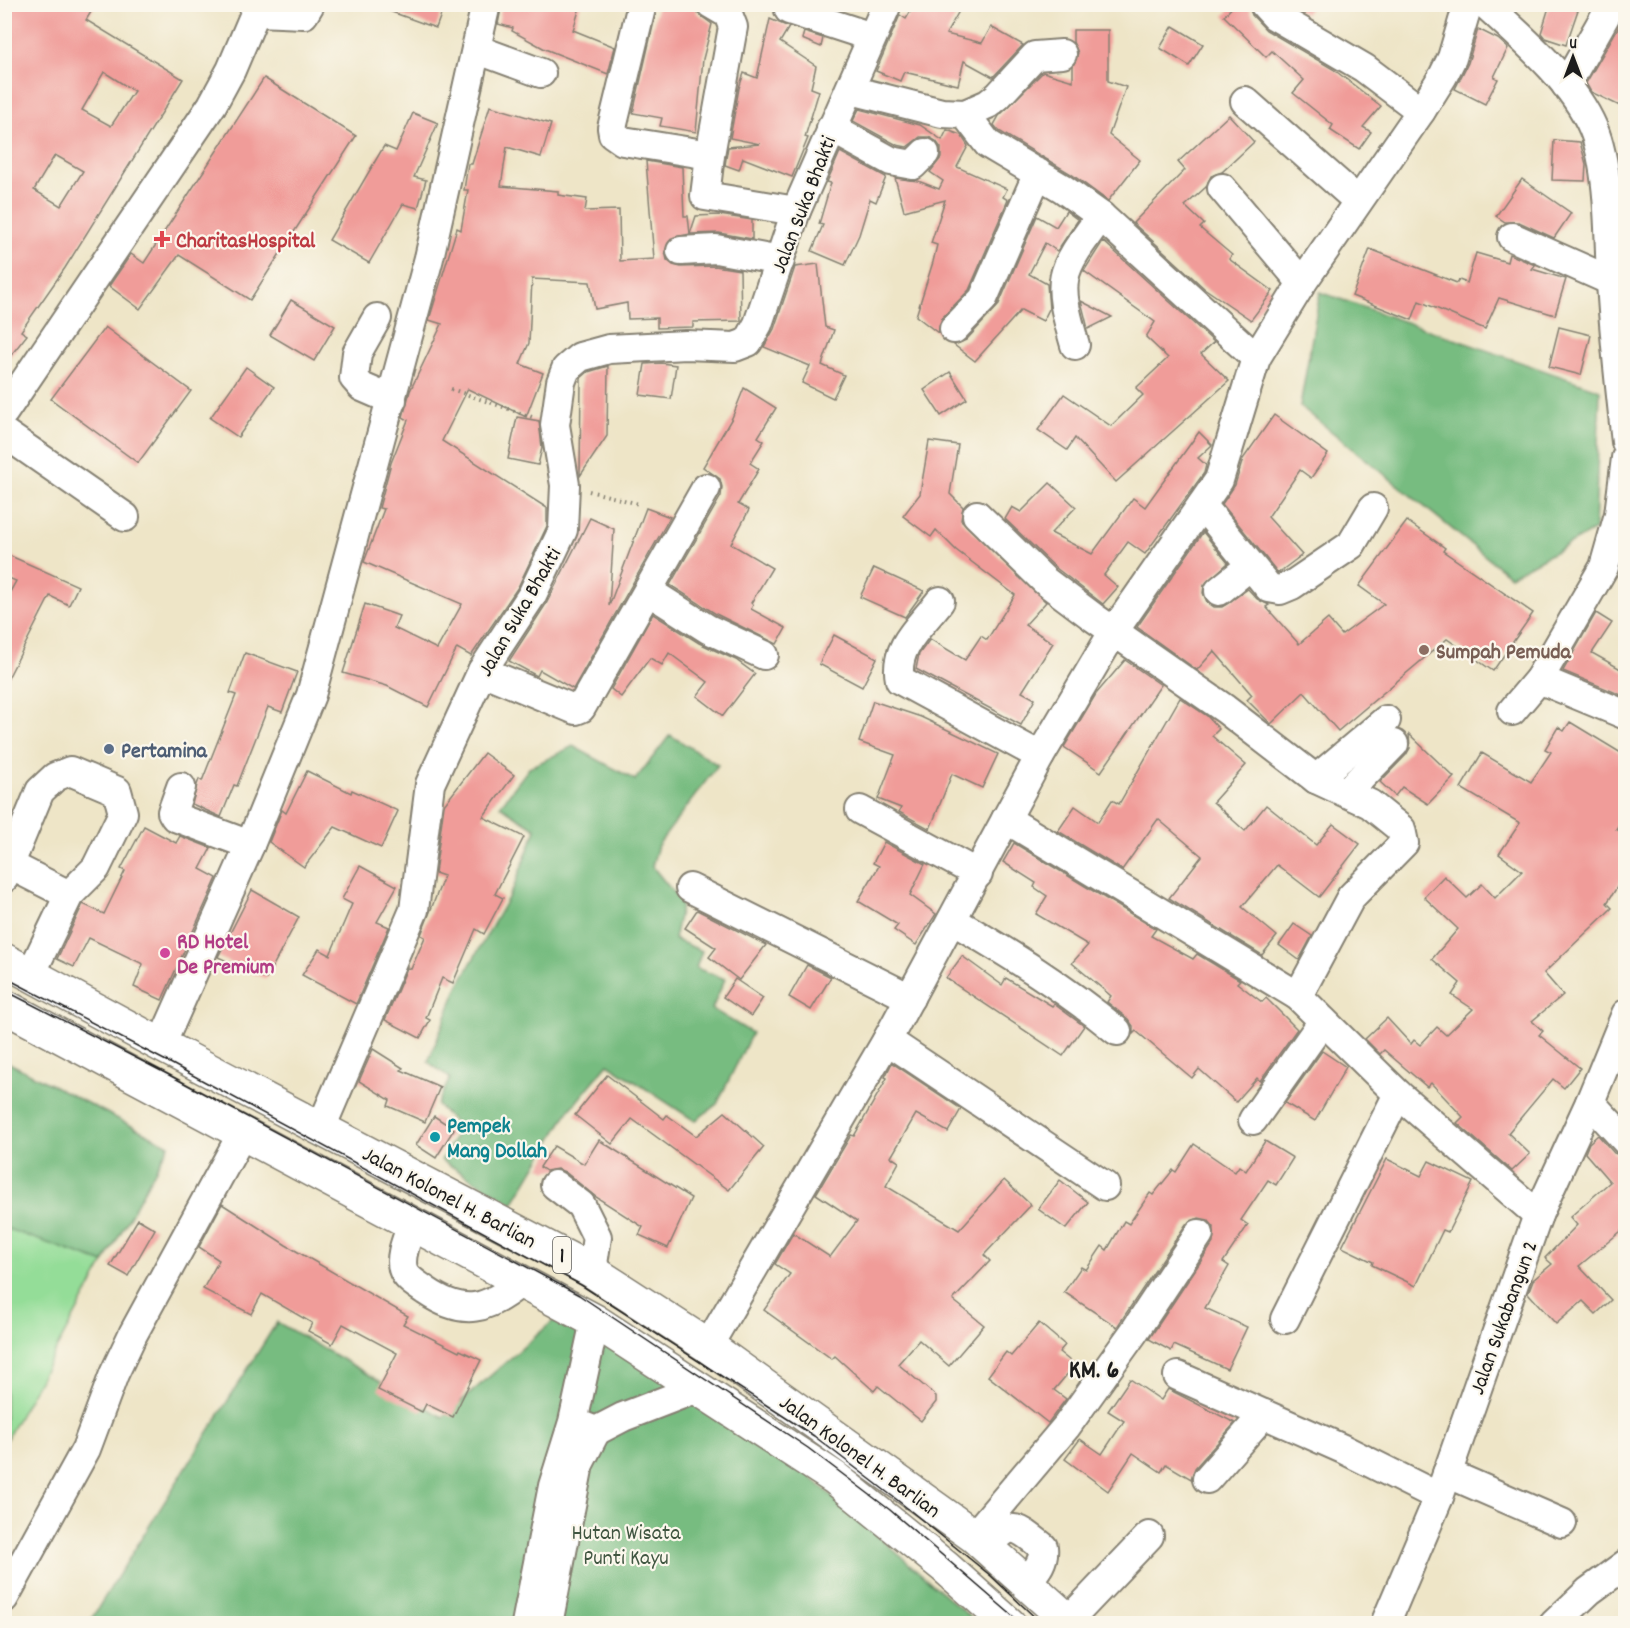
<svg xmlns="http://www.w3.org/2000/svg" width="1630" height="1628" viewBox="0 0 1630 1628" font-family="Dekko,sans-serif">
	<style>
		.green { fill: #94dd98; stroke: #587c5a; stroke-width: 1.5 }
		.forest { fill: #77bc80; stroke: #4a6c4e; stroke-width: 1.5 }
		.building { fill: #f09c99; fill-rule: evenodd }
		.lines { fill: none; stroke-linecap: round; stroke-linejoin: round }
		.minor-casing { stroke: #858072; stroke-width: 32 }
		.highway-casing { stroke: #858072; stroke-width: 36 }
		.path { stroke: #858072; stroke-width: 4; stroke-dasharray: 1.5 4.5; stroke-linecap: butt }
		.minor { stroke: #fff; stroke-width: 28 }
		.highway { stroke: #fff; stroke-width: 33 }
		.tram { stroke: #1c1c1c; stroke-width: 1.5 }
		.health-dot { fill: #e0444e; stroke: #fbf7ec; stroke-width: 2 }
		.education-dot { fill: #8d6e63; stroke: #fbf7ec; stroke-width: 2 }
		.service-dot { fill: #5c6f8a; stroke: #fbf7ec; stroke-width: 2 }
		.hotel-dot { fill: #d1479c; stroke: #fbf7ec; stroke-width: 2 }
		.culture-dot { fill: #0f9aa8; stroke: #fbf7ec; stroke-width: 2 }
		.labels { text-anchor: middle; stroke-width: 4.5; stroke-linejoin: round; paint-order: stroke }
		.shield { fill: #fbf7ec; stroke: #5f5e5a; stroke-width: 1.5 }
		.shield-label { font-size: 21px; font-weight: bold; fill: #1c1c1c }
		.street-label { font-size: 22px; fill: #1c1c1c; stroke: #fbf7ec }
		.health-label { font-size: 22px; font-weight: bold; fill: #be3a42; stroke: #fbf7ec; text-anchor: start }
		.education-label { font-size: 22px; font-weight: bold; fill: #785e54; stroke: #fbf7ec; text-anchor: start }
		.service-label { font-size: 22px; font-weight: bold; fill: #4e5e75; stroke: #fbf7ec; text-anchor: start }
		.hotel-label { font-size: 22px; font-weight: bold; fill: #b23c85; stroke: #fbf7ec; text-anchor: start }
		.culture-label { font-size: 22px; font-weight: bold; fill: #0d838f; stroke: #fbf7ec; text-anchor: start }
		.park-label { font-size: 22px; fill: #405641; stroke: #fbf7ec }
		.quarter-label { font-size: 26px; font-weight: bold; fill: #1c1c1c; stroke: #fbf7ec }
	</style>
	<rect width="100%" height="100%" fill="#fbf7ec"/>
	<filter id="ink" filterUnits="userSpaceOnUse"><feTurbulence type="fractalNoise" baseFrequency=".0167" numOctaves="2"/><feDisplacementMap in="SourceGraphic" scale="12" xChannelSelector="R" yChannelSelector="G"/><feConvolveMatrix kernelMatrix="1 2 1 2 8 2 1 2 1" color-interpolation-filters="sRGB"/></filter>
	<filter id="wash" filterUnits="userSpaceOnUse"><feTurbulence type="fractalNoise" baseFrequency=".008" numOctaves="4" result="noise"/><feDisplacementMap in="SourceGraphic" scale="24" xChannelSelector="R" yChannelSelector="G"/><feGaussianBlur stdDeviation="1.35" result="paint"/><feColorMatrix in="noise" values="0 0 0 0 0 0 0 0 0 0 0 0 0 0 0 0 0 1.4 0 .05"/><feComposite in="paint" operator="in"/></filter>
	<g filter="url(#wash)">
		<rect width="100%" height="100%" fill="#eee5c7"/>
		<polygon class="green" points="5,1061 169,1145 5,1442"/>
		<g class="forest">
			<polygon points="1320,292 1600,390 1595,530 1510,576 1300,406"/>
			<polygon points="670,735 718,765 658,845 652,866 682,903 674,939 702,951 696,968 725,979 712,1009 752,1033 717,1104 695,1121 608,1064 568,1112 513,1204 441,1160 460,1128 437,1105 450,1078 428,1062 458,986 513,889 536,829 500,806 529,768 573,746 635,780"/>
			<polygon points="5,1061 169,1145 104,1263 5,1228"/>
			<polygon points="576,1301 792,1461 977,1623 88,1624 277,1322 443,1417"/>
		</g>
		<g id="blocks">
			<g class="building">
				<path d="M4,4H96L86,20L183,79L65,268L21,331L27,335L4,364ZM104,72L134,91L111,126L82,110ZM55,155L83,171L61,206L34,190Z"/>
				<polygon points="379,4 445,4 436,28 378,7"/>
				<polygon points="502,4 581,4 573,30 615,47 608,74 545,49 512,31 513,28 498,24"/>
				<polygon points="658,4 695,4 697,13 712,24 703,59 696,132 660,126 662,118 633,113"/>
				<polygon points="915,4 963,4 946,34 982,43 991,27 1023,45 993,77 964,61 958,85 904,72 900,81 876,71 900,15 906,19"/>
				<polygon points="1235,4 1248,4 1252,15 1266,30 1333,69 1381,106 1363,127 1371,132 1359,149 1330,130 1333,125 1293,93 1304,80 1272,51 1266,57 1224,16"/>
				<polygon points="1288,4 1314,4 1305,14"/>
				<polygon points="1550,4 1580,4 1566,45 1545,38 1541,33"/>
				<polygon points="1626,14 1626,109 1591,92 1586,83"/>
				<polygon points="770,19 789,27 780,42 816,66 811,88 819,91 805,137 808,138 792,177 743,158 739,170 725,165 728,147 760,144 730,138 739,88 744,73 757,78"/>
				<polygon points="1173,26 1203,44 1189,66 1160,48"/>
				<polygon points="1478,29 1498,39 1508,48 1494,77 1498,79 1485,104 1455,89 1468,63"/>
				<polygon points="1073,30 1108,30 1108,81 1126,87 1109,135 1140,160 1108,201 1071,174 999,131 994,125 999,116 1043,72 1073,81 1073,66 1078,53 1073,42"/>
				<polygon points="804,32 823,38 821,47 802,39"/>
				<polygon points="264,78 356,136 250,300 179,255 140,309 109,286 131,254 144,263"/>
				<polygon points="490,106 551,124 541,157 507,147 501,186 558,191 558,195 587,199 585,211 619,210 620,261 654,259 646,161 682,167 684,216 688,216 690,234 672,238 665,251 667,260 673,265 681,267 715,266 740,270 741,321 693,322 693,327 657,328 657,318 628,319 627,303 595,309 590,282 532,279 529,343 520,364 543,373 526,417 468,389 442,441 547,508 547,526 518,587 471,656 457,648 428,707 387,686 343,673 365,604 399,616 394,628 437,649 462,604 364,562 384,509 379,508 391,463 408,420 403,417 410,391 442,324 429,320 457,228 461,230 468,190 464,190 468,164 472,164"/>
				<polygon points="859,109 920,125 942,140 947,130 961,135 968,146 957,167 1007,189 1003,197 1008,200 969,290 942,318 938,333 916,316 933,262 937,245 931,243 945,200 904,211 895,178 918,181 939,189 943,181 930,172 941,158 941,148 936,141 929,137 920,137 907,147 897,145 853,121"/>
				<polygon points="413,113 438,123 414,177 426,180 418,208 403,204 369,263 329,240 384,146 396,151"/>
				<polygon points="1229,115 1254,142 1222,172 1211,176 1206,187 1185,206 1204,224 1200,228 1232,255 1229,259 1273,291 1251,320 1204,288 1133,223 1185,170 1178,162"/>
				<polygon points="1554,140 1580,142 1586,164 1585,181 1552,180"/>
				<polygon points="840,152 886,177 876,202 870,199 859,235 845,265 812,251 823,225 819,224 831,183 827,182"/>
				<polygon points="1522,179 1571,213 1554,238 1519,222 1505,222 1496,216"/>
				<polygon points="1066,211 1078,220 1057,251 1045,243 1029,274 1047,284 1049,309 1043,321 1021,310 975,361 954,345 966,340 998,306 1037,216 1056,227"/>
				<polygon points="719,215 752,220 752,239 719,233 690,234 696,216"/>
				<polygon points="1103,241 1214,342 1201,354 1229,381 1116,482 1075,438 1067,450 1038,430 1064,394 1111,426 1143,395 1136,388 1168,358 1146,337 1155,322 1084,271"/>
				<polygon points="1370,249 1457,283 1459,280 1467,283 1476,253 1507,262 1509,254 1535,265 1532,269 1566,279 1555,315 1499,298 1485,329 1419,301 1412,320 1352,296"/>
				<polygon points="818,264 825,327 834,330 822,365 844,375 833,398 802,383 810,366 764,347 774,329 795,267"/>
				<polygon points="291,300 335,326 314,361 270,335"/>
				<polygon points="1081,301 1112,317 1088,329"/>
				<polygon points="105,327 191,391 138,463 51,399"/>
				<polygon points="1559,327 1591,335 1581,375 1549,367"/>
				<polygon points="661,363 676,365 671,399 640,395 645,364"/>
				<polygon points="608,366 607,436 580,476 581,378 588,372"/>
				<polygon points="246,367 274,387 238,437 210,418"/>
				<polygon points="950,372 967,399 941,416 924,390"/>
				<polygon points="744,388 776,408 758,437 764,441 750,463 759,469 738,504 749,510 731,544 772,568 751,603 753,605 751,609 786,628 777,644 716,614 670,585 721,496 722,487 720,479 703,467 732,418"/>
				<polygon points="1274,415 1328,454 1311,478 1300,470 1268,517 1302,555 1278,573 1222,504 1235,485 1243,459"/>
				<polygon points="517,417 539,421 542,448 538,465 508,459"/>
				<polygon points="1199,432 1212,445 1198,458 1206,465 1204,473 1145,554 1128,542 1104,575 1118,587 1103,604 1056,568 1005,519 1012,507 1021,512 1050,483 1076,507 1051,533 1092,554 1133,498 1145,507"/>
				<polygon points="929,441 958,445 950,494 963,507 961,520 1046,602 1025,625 1053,643 1022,692 1035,699 1021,725 916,669 919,654 930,639 965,660 981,636 987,640 1015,595 956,550 936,530 931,537 903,516 920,494"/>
				<polygon points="646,508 670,517 573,689 540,670 537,676 509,661 546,604 590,518 614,529 609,606"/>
				<polygon points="1407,521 1445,548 1443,551 1533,613 1493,671 1447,639 1338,731 1304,692 1271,724 1247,700 1252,695 1214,651 1197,670 1137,627 1203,532 1228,563 1204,585 1203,593 1207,602 1214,607 1222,607 1248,589 1257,599 1269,605 1266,607 1299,644 1328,619 1342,635 1384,604 1359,586"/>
				<polygon points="4,553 78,586 69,605 50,596 4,686 4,603 16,581 4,576"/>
				<polygon points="874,568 924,591 905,617 860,597"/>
				<polygon points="1596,613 1612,623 1592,653 1626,672 1626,697 1563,671"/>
				<polygon points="653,614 699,643 736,660 755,674 723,716 697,696 708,682 669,653 662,665 650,658 621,697 611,689"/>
				<polygon points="834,635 877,658 862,687 819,664"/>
				<polygon points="245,653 297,672 282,712 268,707 237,786 234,785 221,817 192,804 197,785 199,779 202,781 236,695 230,693"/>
				<polygon points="1125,660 1161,685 1101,772 1064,747 1096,694"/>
				<polygon points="1180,698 1207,716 1219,729 1212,736 1246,765 1213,802 1245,831 1266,805 1316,845 1333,824 1360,844 1319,897 1277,865 1242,907 1277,936 1262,955 1169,898 1202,856 1158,819 1122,870 1058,831 1075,806 1098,822 1112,800 1119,804"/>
				<polygon points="873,701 921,717 998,754 982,788 952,774 930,829 899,812 901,808 878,799 895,755 859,742"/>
				<polygon points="1570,722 1626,756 1626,813 1616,829 1626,835 1626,873 1607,903 1612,908 1544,973 1563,995 1532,1021 1543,1031 1539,1035 1580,1068 1564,1088 1553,1079 1508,1133 1530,1154 1512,1171 1457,1123 1463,1117 1431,1083 1427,1087 1384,1050 1380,1054 1365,1039 1387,1018 1411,1044 1414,1040 1420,1045 1437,1027 1446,1035 1473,1009 1452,995 1460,983 1432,959 1458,929 1424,897 1444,876 1467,898 1482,884 1495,898 1522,871 1499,854 1520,823 1461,788 1482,753 1531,782 1551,752 1545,749 1558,727 1564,731"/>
				<polygon points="1409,734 1454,777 1428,804 1402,787 1395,796 1380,782 1406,755 1410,748"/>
				<polygon points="484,753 514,775 483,817 524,837 495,894 503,898 484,934 476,929 453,983 442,978 426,1018 430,1020 420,1038 385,1020 407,968 411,969 425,937 421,935 444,876 435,873 444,805"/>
				<polygon points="307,771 351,793 352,790 398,811 381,848 335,827 304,867 269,842 282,810 286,813"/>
				<polygon points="144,826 176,843 180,836 211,848 200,869 217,878 162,1000 134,987 143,964 89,938 74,967 57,959 83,904 104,914 125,871 121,869"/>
				<polygon points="884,842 925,864 910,895 936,914 916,945 894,930 898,925 858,901 879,866 873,863"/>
				<polygon points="1014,843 1156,929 1151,936 1193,959 1197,954 1240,980 1237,983 1262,1002 1266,998 1297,1029 1260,1081 1257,1078 1236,1102 1199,1069 1192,1078 1136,1031 1133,1034 1133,1026 1128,1019 1107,1002 1111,996 1072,963 1088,945 1036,914 1047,896 1034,887 1036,883 1003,862"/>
				<polygon points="360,866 397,886 377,922 389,927 356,1004 302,975 319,949 330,955 352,904 342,899"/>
				<polygon points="252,890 299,917 266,979 218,957"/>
				<polygon points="697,910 766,945 739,980 709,957 716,948 685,928"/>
				<polygon points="1294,924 1312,936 1299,960 1279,945"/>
				<polygon points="962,956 1002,985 1006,978 1052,1006 1054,1004 1084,1026 1063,1056 946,978"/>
				<polygon points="807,965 831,977 811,1010 789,997"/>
				<polygon points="735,979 763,998 751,1016 723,997"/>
				<polygon points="373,1049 403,1068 401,1070 440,1087 425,1122 388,1106 390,1100 359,1081"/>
				<polygon points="1322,1051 1346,1067 1315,1121 1285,1103"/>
				<polygon points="892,1063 961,1109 948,1132 916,1114 891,1157 899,1162 886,1186 959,1230 1004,1180 1031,1205 984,1255 990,1261 953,1300 984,1325 949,1366 919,1340 898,1364 936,1396 936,1402 921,1421 878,1386 874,1391 835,1356 832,1359 764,1310 790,1274 775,1264 793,1233 830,1257 857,1221 816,1194 851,1135 854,1136 887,1078 885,1077"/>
				<polygon points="607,1075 664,1119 667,1115 696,1136 725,1112 764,1147 729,1190 632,1119 612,1144 575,1115"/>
				<polygon points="434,1116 454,1129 436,1158 416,1145"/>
				<polygon points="1598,1135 1614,1153 1626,1157 1626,1227 1579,1266 1611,1300 1596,1314 1583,1301 1556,1324 1528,1293 1533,1280 1552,1264 1545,1258 1577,1225 1570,1217 1610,1182 1585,1153 1589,1143"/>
				<polygon points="599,1140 691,1198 668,1248 639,1235 643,1227 596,1197 565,1172 557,1169 546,1171 540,1167 554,1146 584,1164"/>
				<polygon points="1265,1141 1293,1158 1276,1185 1268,1180 1241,1220 1248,1225 1223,1262 1229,1266 1205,1308 1247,1327 1227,1369 1174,1345 1171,1351 1149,1339 1213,1243 1214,1227 1208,1220 1199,1218 1186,1224 1117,1327 1064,1292 1081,1267 1086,1270 1102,1246 1107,1250 1124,1221 1129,1224 1150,1193 1153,1195 1173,1170 1176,1172 1194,1144 1235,1172 1239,1166 1246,1171"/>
				<polygon points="1387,1159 1421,1176 1429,1161 1473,1182 1448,1232 1443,1230 1416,1286 1372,1265 1373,1262 1342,1247"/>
				<polygon points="1060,1180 1088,1202 1066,1229 1038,1209"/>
				<polygon points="222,1204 286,1245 408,1316 403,1324 459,1352 460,1350 481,1360 453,1417 426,1404 422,1412 378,1390 397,1353 343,1324 332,1344 308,1331 312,1323 262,1294 251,1314 203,1289 219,1260 199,1247"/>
				<polygon points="138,1219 155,1229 128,1276 110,1266"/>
				<polygon points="1039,1323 1065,1345 1059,1352 1075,1365 1054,1390 1066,1399 1048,1423 988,1376 1006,1352 1011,1356"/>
				<polygon points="1130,1379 1161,1400 1168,1389 1235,1423 1195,1468 1191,1479 1166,1464 1161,1472 1133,1453 1108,1491 1065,1459 1080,1439 1102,1454 1124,1421 1108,1411"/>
			</g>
		</g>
	</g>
	<g filter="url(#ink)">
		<use href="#blocks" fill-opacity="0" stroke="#858072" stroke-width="1.5"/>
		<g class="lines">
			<defs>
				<g id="minor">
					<polyline points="642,4 612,128 613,134 623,141 710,155"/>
					<polyline points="711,4 728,14 733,27 710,155 705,196 796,211"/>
					<polyline points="1264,4 1275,16 1364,68 1421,111"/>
					<path d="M1485,4C1522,38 1573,81 1593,128C1610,168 1609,237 1611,282C1614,335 1620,388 1626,442"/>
					<polyline points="789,10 872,37"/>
					<polyline points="257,12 304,14 310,4"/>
					<polyline points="476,49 541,73"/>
					<polyline points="1566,85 1612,4"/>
					<polyline points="851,90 942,113 965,114 988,144 1062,188 1101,216 1256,358"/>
					<polyline points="1245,101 1358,201"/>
					<polyline points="965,114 988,104 998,96 1035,56 1062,54"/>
					<polyline points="831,128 891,161 913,165 925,153"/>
					<polyline points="1222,188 1302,283"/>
					<polyline points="1512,237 1611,281"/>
					<polyline points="681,251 716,249 780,261"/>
					<polyline points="377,318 357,353 354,378 362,387 392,400"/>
					<polyline points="954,329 983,299 1038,173"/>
					<path d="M1075,345C1055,276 1059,273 1101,216"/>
					<polyline points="4,412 212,105 231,70 259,4"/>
					<polyline points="4,433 125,517"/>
					<polyline points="1202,505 1269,588 1280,590 1292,585 1351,545 1373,508"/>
					<polyline points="977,515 1045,581 1093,617 1225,709 1316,779 1370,804 1401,829 1404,843 1351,897 1298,996"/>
					<polyline points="648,591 708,629 764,655"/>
					<polyline points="1219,591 1250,566"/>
					<path d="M940,601C921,626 893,647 900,680L1040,756"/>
					<polyline points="482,671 576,710 581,708 706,488"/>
					<polyline points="1539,679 1626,715"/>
					<polyline points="1512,711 1539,679 1604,567 1619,514 1626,458"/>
					<polyline points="1316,779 1386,720"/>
					<polyline points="181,787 172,812 175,817 250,845"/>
					<polyline points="1347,792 1394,744"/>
					<polyline points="860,810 978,874"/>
					<polyline points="1006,819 1298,996 1398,1094 1538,1215"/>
					<polyline points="10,865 69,895"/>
					<polyline points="4,878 40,791 55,777 70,771 117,791 123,813 96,868 69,895 31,974"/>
					<polyline points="690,888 910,998"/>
					<path d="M952,920C1010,954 1065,988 1117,1031"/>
					<polyline points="887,1040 1105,1186"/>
					<polyline points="161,1045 250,845 311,695 429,258 486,4"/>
					<polyline points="1590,1102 1626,1141"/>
					<polyline points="1253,1120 1323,1021"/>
					<polyline points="321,1128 414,910 430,784 482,671 532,595 563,530 565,485 555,425 561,382 566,369 580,357 609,349 686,345 735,347 748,342 758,324 796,211 887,4"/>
					<polyline points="555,1185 581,1205 597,1237 592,1271"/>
					<path d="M412,1224C408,1237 399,1255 403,1269C406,1279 418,1285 426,1291C464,1317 487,1310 521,1282"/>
					<polyline points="1285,1319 1398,1094"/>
					<polyline points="708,1346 887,1040 1040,756 1114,631 1219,480 1256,358 1302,283 1421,111 1443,76 1452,58 1468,4"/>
					<polyline points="1178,1376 1343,1449 1439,1497"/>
					<polyline points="578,1424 596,1431 623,1417 698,1388"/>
					<polyline points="1447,1473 1562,1523"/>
					<polyline points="1207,1479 1264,1414"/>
					<polyline points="974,1536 1066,1427 1134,1332 1199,1234"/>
					<path d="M987,1549C1010,1518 1017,1527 1043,1547C1045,1562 1035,1572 1026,1583"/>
					<polyline points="4,1598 86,1449 114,1374 133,1334 242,1134"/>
					<polyline points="1069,1620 1149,1536"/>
					<polyline points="526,1624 553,1486 573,1422 595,1321"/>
					<polyline points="548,1624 579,1464 596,1431"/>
					<polyline points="1385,1624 1439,1497 1538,1215 1590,1102 1626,1014"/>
					<polyline points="1554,1624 1589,1591 1626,1564"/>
				</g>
				<g id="highway">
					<polyline points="4,960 161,1045 592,1271 708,1346 974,1536 1072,1624"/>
					<polyline points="4,1006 595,1321 835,1478 945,1567 1009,1624"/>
				</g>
			</defs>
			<use href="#minor" class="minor-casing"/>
			<use href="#highway" class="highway-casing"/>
			<g class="path">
				<polyline points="451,389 532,417"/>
				<polyline points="589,491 639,504"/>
			</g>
			<use href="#minor" class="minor"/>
			<use href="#highway" class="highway"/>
			<g class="tram">
				<polyline points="4,977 172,1064 581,1285 814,1436 896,1499 991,1576 1042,1624"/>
				<polyline points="4,990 169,1075 579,1295 808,1448 890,1510 1022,1624"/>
			</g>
		</g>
	</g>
	<path class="health-dot" d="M159 230h6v6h6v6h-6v6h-6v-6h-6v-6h6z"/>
	<circle class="education-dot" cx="1424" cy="650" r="6"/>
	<circle class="service-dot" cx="109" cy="749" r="6"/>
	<circle class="hotel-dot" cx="165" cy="953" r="6"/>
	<circle class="culture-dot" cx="435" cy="1137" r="6"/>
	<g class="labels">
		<rect class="shield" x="553" y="1237" width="18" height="36" rx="4.5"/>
		<g class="shield-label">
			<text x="562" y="1262">1</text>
		</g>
		<g class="street-label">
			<text transform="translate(802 204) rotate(-69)" y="8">Jalan Suka Bhakti</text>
			<text transform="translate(518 611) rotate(-60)" y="8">Jalan Suka Bhakti</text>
			<text transform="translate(450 1196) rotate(28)" y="8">Jalan Kolonel H. Barlian</text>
			<text transform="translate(1502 1317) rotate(-70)" y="8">Jalan Sukabangun 2</text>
			<text transform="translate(861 1455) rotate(36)" y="8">Jalan Kolonel H. Barlian</text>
		</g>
		<g class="health-label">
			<text x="176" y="247">CharitasHospital</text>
		</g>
		<g class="education-label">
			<text x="1436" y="658">Sumpah Pemuda</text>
		</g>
		<g class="service-label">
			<text x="121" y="757">Pertamina</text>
		</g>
		<g class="hotel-label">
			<text x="177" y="948">RD Hotel<tspan x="177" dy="25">De Premium</tspan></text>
		</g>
		<g class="culture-label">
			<text x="447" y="1132">Pempek<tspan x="447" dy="25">Mang Dollah</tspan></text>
		</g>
		<g class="park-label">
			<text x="626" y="1539">Hutan Wisata<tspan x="626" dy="25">Punti Kayu</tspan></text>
		</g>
		<g class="quarter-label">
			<text x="1094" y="1377">KM. 6</text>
		</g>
	</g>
	<rect width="1630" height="1628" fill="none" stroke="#fbf7ec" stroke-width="24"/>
	<g transform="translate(1573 57)" stroke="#fbf7ec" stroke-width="4.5" paint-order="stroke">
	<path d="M0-4.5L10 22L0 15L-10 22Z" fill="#1c1c1c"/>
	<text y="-9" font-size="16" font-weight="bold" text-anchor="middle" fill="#1c1c1c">U</text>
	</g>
</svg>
